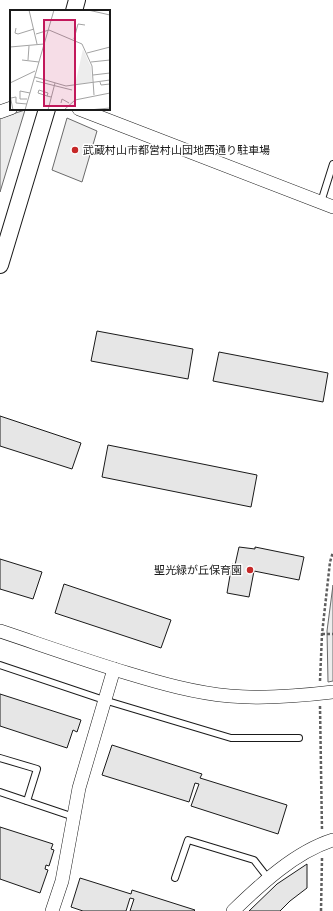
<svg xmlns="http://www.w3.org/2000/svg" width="333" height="911" viewBox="0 0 333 911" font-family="'Space Grotesk','Noto Sans JP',sans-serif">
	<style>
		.built { fill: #ededed; stroke: #6a6a6a }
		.building { fill: #e6e6e6; stroke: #1a1a1a }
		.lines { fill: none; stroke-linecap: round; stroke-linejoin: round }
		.service-casing { stroke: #1a1a1a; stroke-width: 8 }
		.minor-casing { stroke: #1a1a1a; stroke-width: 14 }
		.tertiary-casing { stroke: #1a1a1a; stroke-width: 18 }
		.path { stroke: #5f5f5f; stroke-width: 2.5; stroke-dasharray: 3 2; stroke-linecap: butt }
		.service { stroke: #fff; stroke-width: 6 }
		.minor { stroke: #fff; stroke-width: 13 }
		.tertiary { stroke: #fff; stroke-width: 16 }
		.poi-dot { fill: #c62828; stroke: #fff; stroke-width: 1.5 }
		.labels { text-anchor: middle; stroke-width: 3; stroke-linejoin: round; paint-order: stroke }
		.poi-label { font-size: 11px; fill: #1a1a1a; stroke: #fff; text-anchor: start }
		.inset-road { fill: none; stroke: #a3a3a3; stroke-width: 1 }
		.view { fill: #c2185b; fill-opacity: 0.15; stroke: #c2185b; stroke-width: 2 }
		.inset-edge { fill: none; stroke: #1a1a1a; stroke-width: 2 }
	</style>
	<rect width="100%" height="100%" fill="#fff"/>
	<g class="built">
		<polygon points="25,110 0,192 0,118"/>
		<polygon points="67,118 97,131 82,182 52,170"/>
		<polygon points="333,585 333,681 328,682 327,631"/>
	</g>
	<g class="building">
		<polygon points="97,331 193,349 188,379 91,361"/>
		<polygon points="219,352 328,373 323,402 213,381"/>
		<polygon points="0,416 81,443 72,469 0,446"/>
		<polygon points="108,445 257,475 251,507 102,477"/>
		<polygon points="239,547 255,549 255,547 304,557 299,580 254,571 249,597 227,593 232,564 235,565"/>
		<polygon points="0,559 42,572 33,599 0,589"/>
		<polygon points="64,584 171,620 161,648 55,613"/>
		<polygon points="0,694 81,720 77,732 73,730 67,748 0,726"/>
		<polygon points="112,745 202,774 200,778 287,805 278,834 191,806 199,784 195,783 189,802 102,775"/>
		<polygon points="0,827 53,844 51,849 54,850 49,866 46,865 45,869 48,870 40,893 0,879"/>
		<polygon points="307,864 307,888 290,901 280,911 249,911 277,884"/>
		<polygon points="80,878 131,894 132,890 195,910 194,911 130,911 134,899 130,898 126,911 83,911 71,907"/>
	</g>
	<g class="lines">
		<defs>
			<g id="service">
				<polyline points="321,202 333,164"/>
				<polyline points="0,665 104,700 231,738 299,738"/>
				<polyline points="0,758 37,769 27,801"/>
				<polyline points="0,792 74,817"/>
				<polyline points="175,878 188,840 254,860 268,878"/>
			</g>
			<g id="minor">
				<polyline points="79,109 333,207"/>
				<polyline points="0,112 11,108"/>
				<path d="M0,631C42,645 84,660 127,673C160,683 195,693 230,696C263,699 300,696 333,692"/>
				<polyline points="52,911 62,881 79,788 114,669"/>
				<path d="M233,911C261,884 295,852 333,840"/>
			</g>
			<g id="tertiary">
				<polyline points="74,11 77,0"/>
				<polyline points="0,265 47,109"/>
			</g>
		</defs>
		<use href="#service" class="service-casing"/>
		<use href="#minor" class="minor-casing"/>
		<use href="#tertiary" class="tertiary-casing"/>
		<g class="path">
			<polyline points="322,634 333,634"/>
			<polyline points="320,681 322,634 330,562 333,552"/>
			<polyline points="320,706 322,831"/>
			<polyline points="321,911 322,858"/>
		</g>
		<use href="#service" class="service"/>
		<use href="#minor" class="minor"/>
		<use href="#tertiary" class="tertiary"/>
	</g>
	<g class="poi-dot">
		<circle cx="75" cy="150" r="4"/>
		<circle cx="250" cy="570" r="4"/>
	</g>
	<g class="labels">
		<g class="poi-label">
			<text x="83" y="154">武蔵村山市都営村山団地西通り駐車場</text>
			<text x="242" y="574" text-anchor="end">聖光緑が丘保育園</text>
		</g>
	</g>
	<g transform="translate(10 10)">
		<rect width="100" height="100" fill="#fff"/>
		<path d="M73,39L81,57L82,72L65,75Z" fill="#ededed"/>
		<path class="inset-road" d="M19,0L27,34M78,0L100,5M6,18L5,23L8,24L24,19M26,24L39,20L72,34L82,56L84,85M64,29L68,14L75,15M0,37L34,34M77,43L100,37M12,50L29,52M18,50L19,36M81,52L100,50M83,65L100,63M25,67L56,76L100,70M26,71L62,80M90,72L91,75L100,74M0,73L25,61M0,85L3,100M37,86L38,83L29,80L28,83L37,86L41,87M1,88L6,87V93L17,94M17,89H10V81L20,83M51,93L52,89L59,93M15,100L44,0M38,100L45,73M54,100L65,90L100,83M79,100L100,98"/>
		<path class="view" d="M34,10H65V96H34Z"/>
		<rect width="100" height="100" class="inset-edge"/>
	</g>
</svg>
